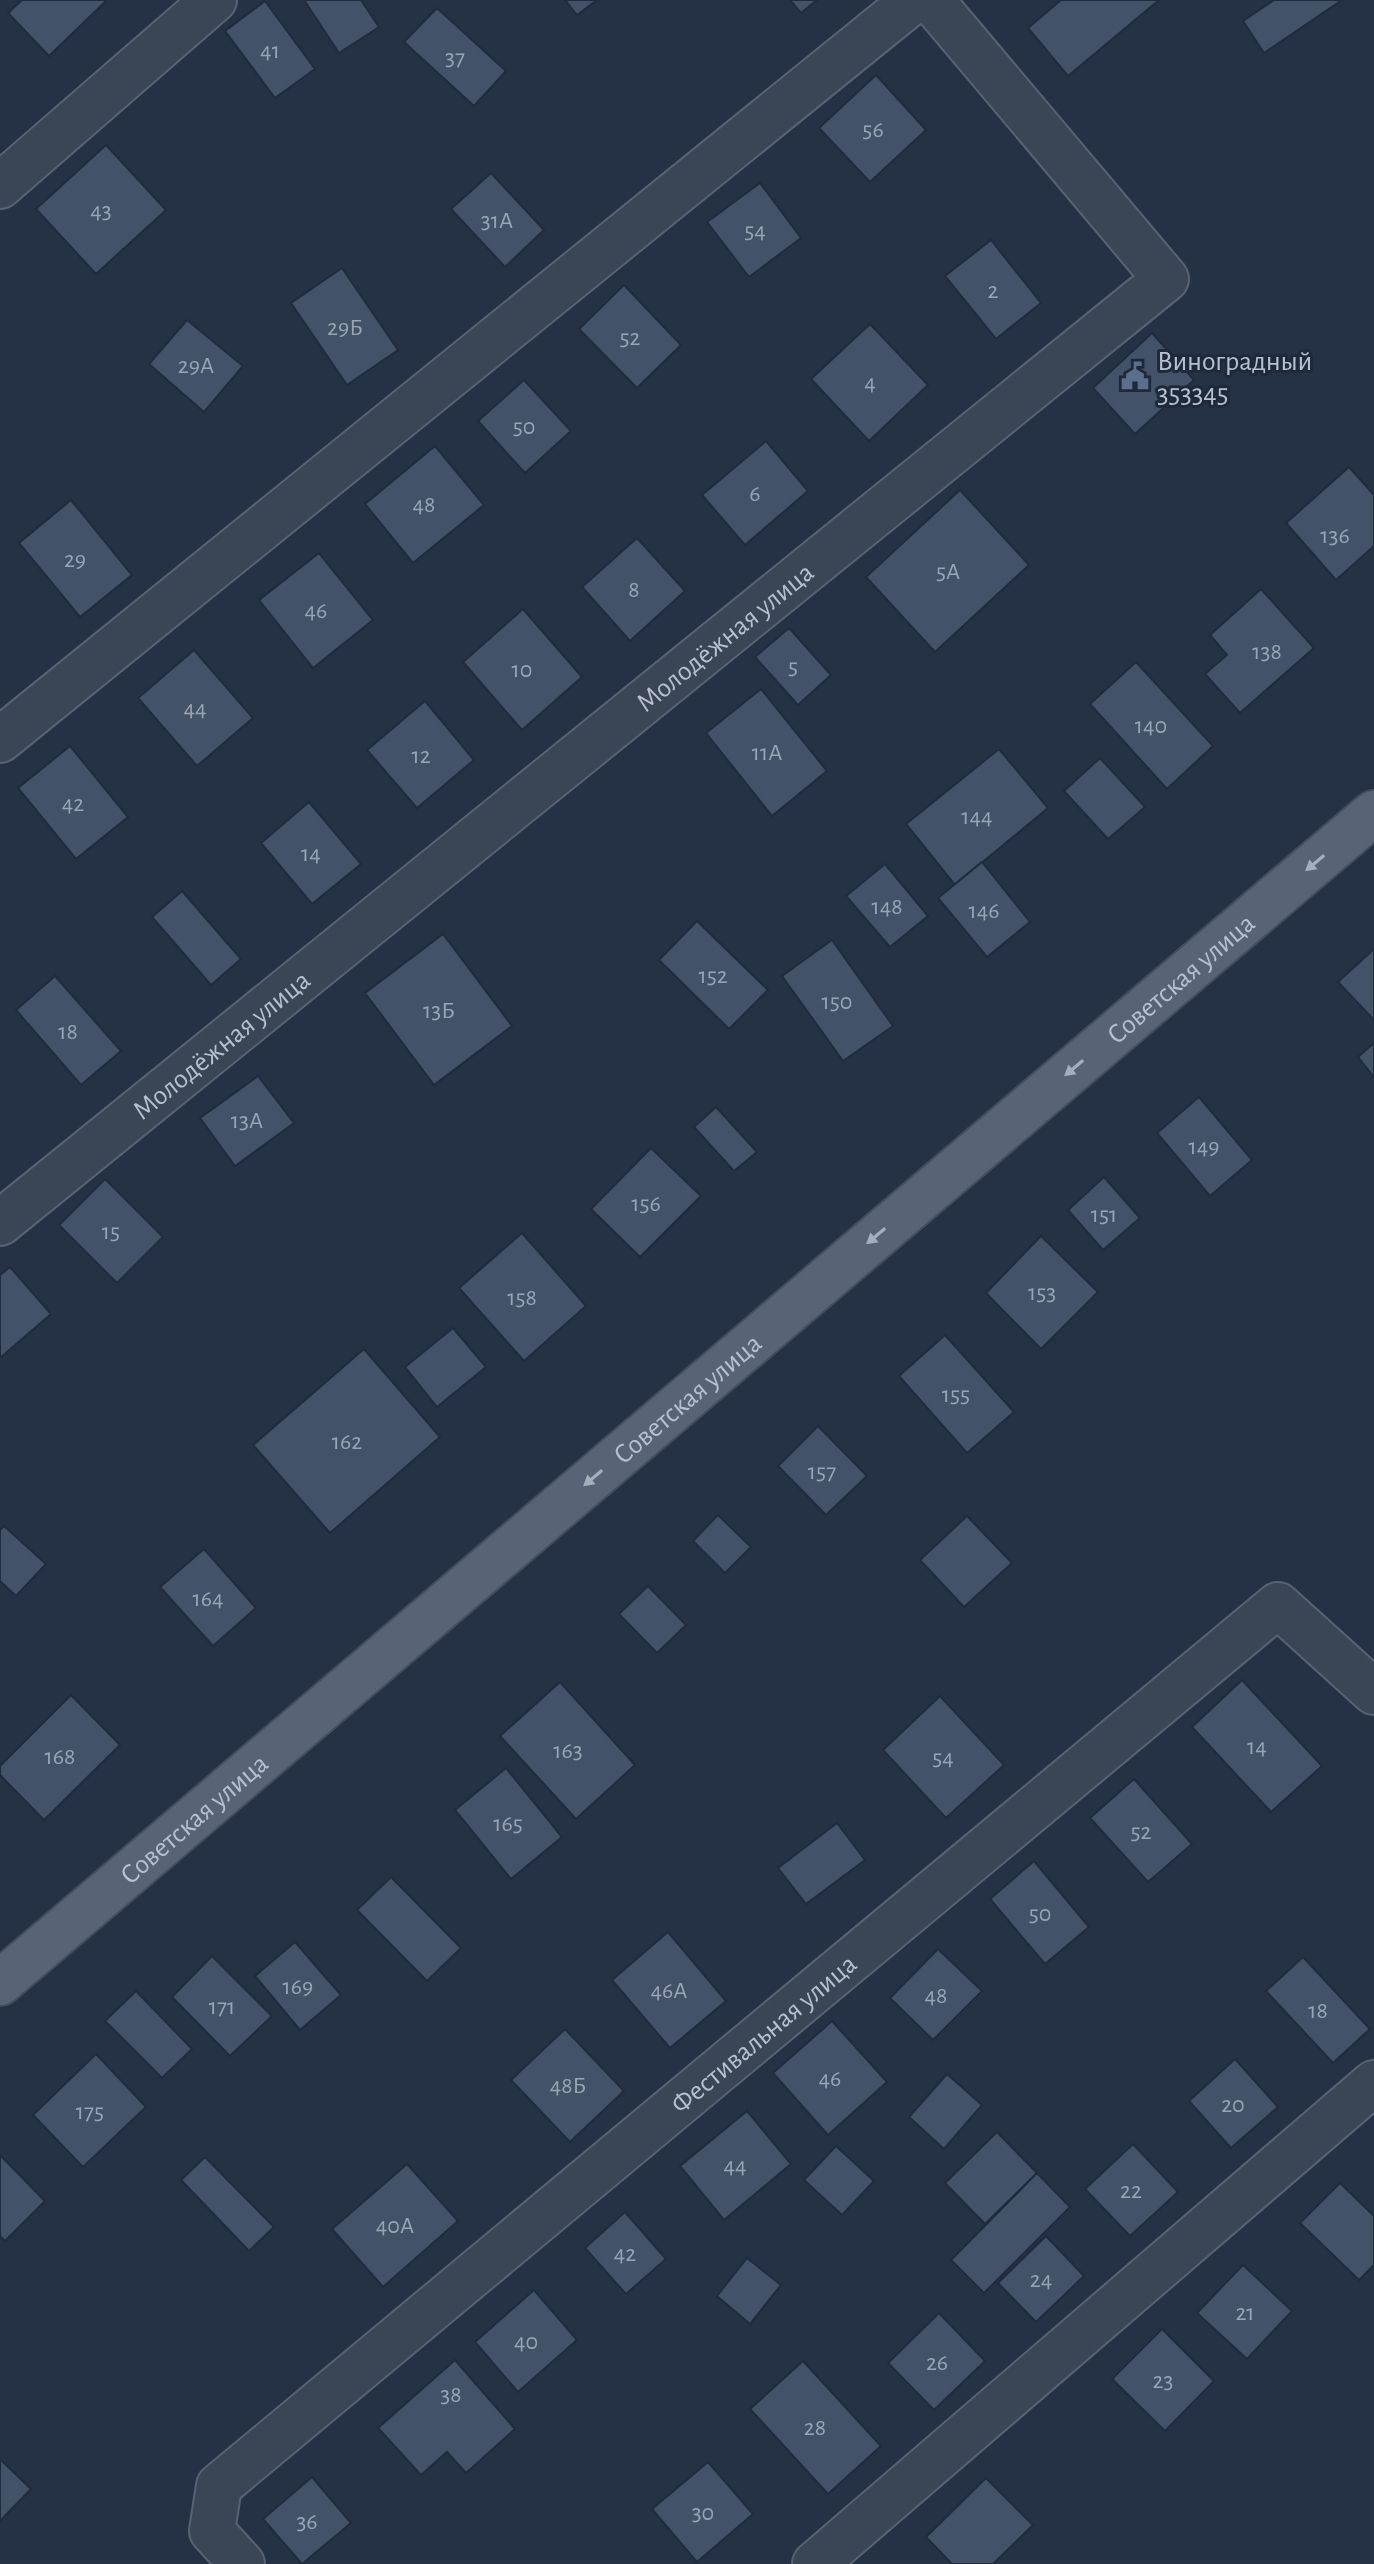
<svg xmlns="http://www.w3.org/2000/svg" width="1374" height="2564" viewBox="0 0 1374 2564" font-family="'Alegreya Sans',sans-serif">
	<style>
		.building { fill: #435269; stroke: #202b3d; stroke-width: 2 }
		.lines { fill: none; stroke-linecap: round; stroke-linejoin: round }
		.minor-casing { stroke: #586273; stroke-width: 48 }
		.major-casing { stroke: #434d5f; stroke-width: 48 }
		.minor { stroke: #3a4555; stroke-width: 44 }
		.major { stroke: #586475; stroke-width: 44 }
		.oneway { fill: #a4aebd }
		.labels { text-anchor: middle; stroke-width: 6; stroke-linejoin: round; paint-order: stroke }
		.number-label { font-size: 24px; fill: #9aa4b6 }
		.poi-label { font-size: 28px; fill: #b7c0cf; stroke: #1e293b; text-anchor: start }
		.street-label { font-size: 28px; fill: #b7c0cf; stroke: #1e293b }
	</style>
	<rect width="100%" height="100%" fill="#253246"/>
	<g class="building">
		<polygon points="22,0 105,0 106,1 49,56 8,13"/>
		<polygon points="304,0 361,0 379,27 339,53"/>
		<polygon points="565,0 597,0 577,15"/>
		<polygon points="790,0 817,0 801,13"/>
		<polygon points="1061,0 1159,0 1068,76 1028,28"/>
		<polygon points="1274,0 1342,0 1264,53 1243,21"/>
		<polygon points="265,1 315,69 275,98 225,31"/>
		<polygon points="437,8 506,71 474,106 404,42"/>
		<polygon points="876,75 926,130 870,182 819,128"/>
		<polygon points="106,145 166,210 96,274 36,209"/>
		<polygon points="491,173 544,230 505,267 451,209"/>
		<polygon points="760,183 801,238 749,277 707,222"/>
		<polygon points="991,240 1041,303 996,339 945,276"/>
		<polygon points="342,268 398,350 347,385 291,303"/>
		<polygon points="624,285 681,345 637,388 579,329"/>
		<polygon points="187,320 243,366 204,412 149,364"/>
		<polygon points="870,324 928,385 869,441 811,379"/>
		<polygon points="1152,333 1194,380 1135,434 1093,388"/>
		<polygon points="524,380 571,431 525,473 478,421"/>
		<polygon points="766,441 808,491 745,545 702,495"/>
		<polygon points="435,446 484,505 413,563 365,504"/>
		<polygon points="1349,467 1374,495 1374,546 1336,580 1286,523"/>
		<polygon points="960,490 1029,565 935,652 866,577"/>
		<polygon points="71,500 132,575 80,617 19,543"/>
		<polygon points="637,538 685,591 630,641 582,587"/>
		<polygon points="319,553 373,620 313,668 259,600"/>
		<polygon points="1261,589 1314,648 1240,713 1205,674 1227,655 1210,635"/>
		<polygon points="523,609 582,677 522,730 463,662"/>
		<polygon points="789,628 831,675 798,705 755,657"/>
		<polygon points="194,650 253,718 197,766 138,698"/>
		<polygon points="1136,662 1213,746 1167,789 1090,704"/>
		<polygon points="761,689 827,771 772,816 706,733"/>
		<polygon points="425,701 474,760 417,808 367,750"/>
		<polygon points="70,746 128,817 76,859 18,788"/>
		<polygon points="999,749 1048,808 955,885 906,824"/>
		<polygon points="1100,758 1145,807 1108,839 1064,791"/>
		<polygon points="309,802 361,864 312,904 261,843"/>
		<polygon points="982,862 1030,922 987,957 938,898"/>
		<polygon points="885,864 928,916 890,947 846,896"/>
		<polygon points="182,891 241,959 211,985 152,917"/>
		<polygon points="697,921 768,990 729,1029 659,960"/>
		<polygon points="443,934 512,1026 434,1085 365,993"/>
		<polygon points="832,940 893,1026 843,1061 782,976"/>
		<polygon points="1374,949 1374,1020 1338,982"/>
		<polygon points="55,976 121,1051 81,1085 16,1010"/>
		<polygon points="1374,1043 1374,1077 1358,1057"/>
		<polygon points="258,1076 294,1123 235,1166 200,1118"/>
		<polygon points="1199,1097 1252,1160 1210,1196 1157,1133"/>
		<polygon points="716,1107 757,1152 734,1171 694,1127"/>
		<polygon points="651,1148 701,1196 640,1257 591,1209"/>
		<polygon points="1104,1177 1140,1218 1103,1250 1068,1210"/>
		<polygon points="105,1179 163,1237 117,1283 59,1225"/>
		<polygon points="522,1233 586,1306 524,1361 459,1288"/>
		<polygon points="1041,1236 1098,1292 1041,1349 986,1293"/>
		<polygon points="10,1267 51,1314 0,1358 0,1275"/>
		<polygon points="453,1328 486,1367 437,1407 405,1367"/>
		<polygon points="945,1335 1014,1412 967,1453 899,1376"/>
		<polygon points="364,1349 440,1437 330,1533 253,1445"/>
		<polygon points="818,1426 867,1476 826,1515 778,1466"/>
		<polygon points="718,1515 751,1547 725,1573 693,1541"/>
		<polygon points="967,1516 1012,1563 964,1607 920,1560"/>
		<polygon points="4,1526 46,1564 16,1596 0,1581 0,1530"/>
		<polygon points="204,1549 256,1608 213,1646 160,1587"/>
		<polygon points="648,1586 686,1625 657,1653 619,1614"/>
		<polygon points="1242,1680 1322,1766 1271,1812 1192,1727"/>
		<polygon points="560,1682 635,1765 576,1819 500,1736"/>
		<polygon points="71,1695 120,1745 44,1820 0,1775 0,1766"/>
		<polygon points="940,1696 1004,1765 946,1818 883,1750"/>
		<polygon points="506,1768 562,1837 511,1879 455,1810"/>
		<polygon points="1134,1779 1192,1844 1148,1882 1090,1818"/>
		<polygon points="837,1823 865,1860 806,1904 778,1868"/>
		<polygon points="1034,1861 1089,1927 1045,1964 990,1899"/>
		<polygon points="391,1877 461,1948 427,1981 357,1910"/>
		<polygon points="668,1932 726,2001 670,2048 612,1980"/>
		<polygon points="295,1942 341,1995 300,2030 255,1976"/>
		<polygon points="938,1949 982,1991 933,2040 890,1998"/>
		<polygon points="212,1956 272,2016 230,2056 172,1997"/>
		<polygon points="1303,1957 1370,2029 1333,2063 1266,1991"/>
		<polygon points="136,1991 192,2049 162,2078 105,2021"/>
		<polygon points="832,2021 887,2082 828,2135 773,2073"/>
		<polygon points="565,2029 624,2091 570,2142 511,2080"/>
		<polygon points="96,2054 146,2107 83,2167 33,2115"/>
		<polygon points="1235,2059 1278,2107 1231,2148 1189,2101"/>
		<polygon points="947,2074 982,2105 944,2149 909,2117"/>
		<polygon points="747,2111 791,2164 724,2220 680,2166"/>
		<polygon points="997,2132 1037,2173 985,2224 945,2183"/>
		<polygon points="1133,2144 1178,2192 1130,2236 1085,2189"/>
		<polygon points="836,2146 874,2181 842,2215 804,2180"/>
		<polygon points="0,2155 45,2201 5,2241 0,2236"/>
		<polygon points="205,2157 274,2227 249,2251 181,2180"/>
		<polygon points="407,2164 458,2221 383,2287 332,2229"/>
		<polygon points="1037,2173 1070,2207 984,2293 951,2260"/>
		<polygon points="1340,2183 1374,2216 1374,2265 1359,2280 1300,2223"/>
		<polygon points="625,2212 666,2259 626,2294 585,2248"/>
		<polygon points="1046,2236 1084,2276 1036,2322 998,2283"/>
		<polygon points="747,2258 781,2285 750,2324 717,2296"/>
		<polygon points="1243,2265 1292,2311 1247,2359 1197,2313"/>
		<polygon points="534,2290 577,2340 518,2392 475,2342"/>
		<polygon points="939,2313 985,2361 934,2410 888,2363"/>
		<polygon points="1162,2329 1214,2381 1165,2431 1112,2379"/>
		<polygon points="455,2360 515,2429 466,2473 447,2452 421,2475 378,2428"/>
		<polygon points="803,2361 881,2446 828,2494 750,2409"/>
		<polygon points="0,2459 31,2489 0,2521"/>
		<polygon points="708,2462 753,2514 697,2562 652,2509"/>
		<polygon points="312,2477 351,2523 302,2564 263,2519"/>
		<polygon points="986,2478 1033,2525 993,2564 952,2564 926,2537"/>
	</g>
	<g class="lines">
		<defs>
			<g id="minor">
				<polyline points="0,186 214,0"/>
				<polyline points="0,740 914,0"/>
				<path id="s1" d="M0,1223L1166,279L931,0"/>
				<path id="s2" d="M242,2564L212,2531L219,2486L1278,1605L1374,1692"/>
				<polyline points="815,2564 1374,2083"/>
			</g>
			<g id="major">
				<path id="s3" d="M0,1983L1374,813"/>
			</g>
		</defs>
		<use href="#minor" class="minor-casing"/>
		<use href="#major" class="major-casing"/>
		<use href="#minor" class="minor"/>
		<use href="#major" class="major"/>
	</g>
	<defs><path id="oneway-solid" d="M-6-.8H1V-3.2L6.5 0L1 3.2V.8H-6Z" transform="scale(2)"/></defs>
	<g class="oneway">
		<use href="#oneway-solid" transform="translate(1315 863) rotate(140)"/>
		<use href="#oneway-solid" transform="translate(1074 1068) rotate(140)"/>
		<use href="#oneway-solid" transform="translate(876 1236) rotate(140)"/>
		<use href="#oneway-solid" transform="translate(593 1478) rotate(140)"/>
	</g>
	<defs>
		<symbol id="civic-bare" viewBox="-9 -9 18 18"><path d="M-.6-6.5H3V-4.5H.6V-3L4-1V1h2V6H-6V1h2V-1L-.6-3ZM-1.2 2.5V6h2.4V2.5Z" fill="#5c6f8a" stroke="#1e293b" stroke-width="2.5" paint-order="stroke"/></symbol>
	</defs>
	<g fill-rule="evenodd">
		<use href="#civic-bare" x="1115" y="356" width="40" height="40"/>
	</g>
	<g class="labels">
		<g class="number-label">
			<text x="270" y="58">41</text>
			<text x="455" y="65">37</text>
			<text x="873" y="137">56</text>
			<text x="101" y="218">43</text>
			<text x="497" y="228">31А</text>
			<text x="755" y="238">54</text>
			<text x="993" y="298">2</text>
			<text x="345" y="335">29Б</text>
			<text x="630" y="345">52</text>
			<text x="196" y="373">29А</text>
			<text x="870" y="390">4</text>
			<text x="524" y="434">50</text>
			<text x="755" y="501">6</text>
			<text x="424" y="512">48</text>
			<text x="1335" y="543">136</text>
			<text x="75" y="567">29</text>
			<text x="948" y="579">5А</text>
			<text x="634" y="597">8</text>
			<text x="316" y="618">46</text>
			<text x="1267" y="659">138</text>
			<text x="793" y="674">5</text>
			<text x="522" y="677">10</text>
			<text x="195" y="716">44</text>
			<text x="1151" y="733">140</text>
			<text x="767" y="760">11А</text>
			<text x="421" y="763">12</text>
			<text x="73" y="811">42</text>
			<text x="977" y="824">144</text>
			<text x="311" y="861">14</text>
			<text x="887" y="914">148</text>
			<text x="984" y="918">146</text>
			<text x="713" y="983">152</text>
			<text x="837" y="1009">150</text>
			<text x="439" y="1018">13Б</text>
			<text x="68" y="1039">18</text>
			<text x="247" y="1128">13А</text>
			<text x="1204" y="1154">149</text>
			<text x="646" y="1211">156</text>
			<text x="1104" y="1222">151</text>
			<text x="111" y="1239">15</text>
			<text x="1042" y="1300">153</text>
			<text x="522" y="1305">158</text>
			<text x="956" y="1402">155</text>
			<text x="347" y="1449">162</text>
			<text x="822" y="1479">157</text>
			<text x="208" y="1606">164</text>
			<text x="1257" y="1754">14</text>
			<text x="568" y="1758">163</text>
			<text x="60" y="1764">168</text>
			<text x="943" y="1765">54</text>
			<text x="508" y="1831">165</text>
			<text x="1141" y="1839">52</text>
			<text x="1040" y="1921">50</text>
			<text x="298" y="1994">169</text>
			<text x="669" y="1998">46А</text>
			<text x="936" y="2003">48</text>
			<text x="222" y="2014">171</text>
			<text x="1318" y="2018">18</text>
			<text x="830" y="2086">46</text>
			<text x="568" y="2093">48Б</text>
			<text x="1233" y="2112">20</text>
			<text x="90" y="2119">175</text>
			<text x="735" y="2173">44</text>
			<text x="1131" y="2198">22</text>
			<text x="395" y="2233">40А</text>
			<text x="625" y="2261">42</text>
			<text x="1041" y="2287">24</text>
			<text x="1245" y="2320">21</text>
			<text x="526" y="2349">40</text>
			<text x="937" y="2370">26</text>
			<text x="1163" y="2388">23</text>
			<text x="451" y="2402">38</text>
			<text x="815" y="2435">28</text>
			<text x="703" y="2520">30</text>
			<text x="307" y="2529">36</text>
		</g>
		<g class="poi-label">
			<text x="1157" y="370">Виноградный<tspan x="1157" dy="32">353345</tspan></text>
		</g>
		<g class="street-label">
			<text dy="10" stroke="none"><textPath href="#s1" startOffset="932">Молодёжная улица</textPath></text>
			<text dy="10" stroke="none"><textPath href="#s3" startOffset="1550">Советская улица</textPath></text>
			<text dy="10" stroke="none"><textPath href="#s1" startOffset="284">Молодёжная улица</textPath></text>
			<text dy="10" stroke="none"><textPath href="#s3" startOffset="902">Советская улица</textPath></text>
			<text dy="10" stroke="none"><textPath href="#s3" startOffset="254">Советская улица</textPath></text>
			<text dy="10" stroke="none"><textPath href="#s2" startOffset="798">Фестивальная улица</textPath></text>
		</g>
	</g>
</svg>
